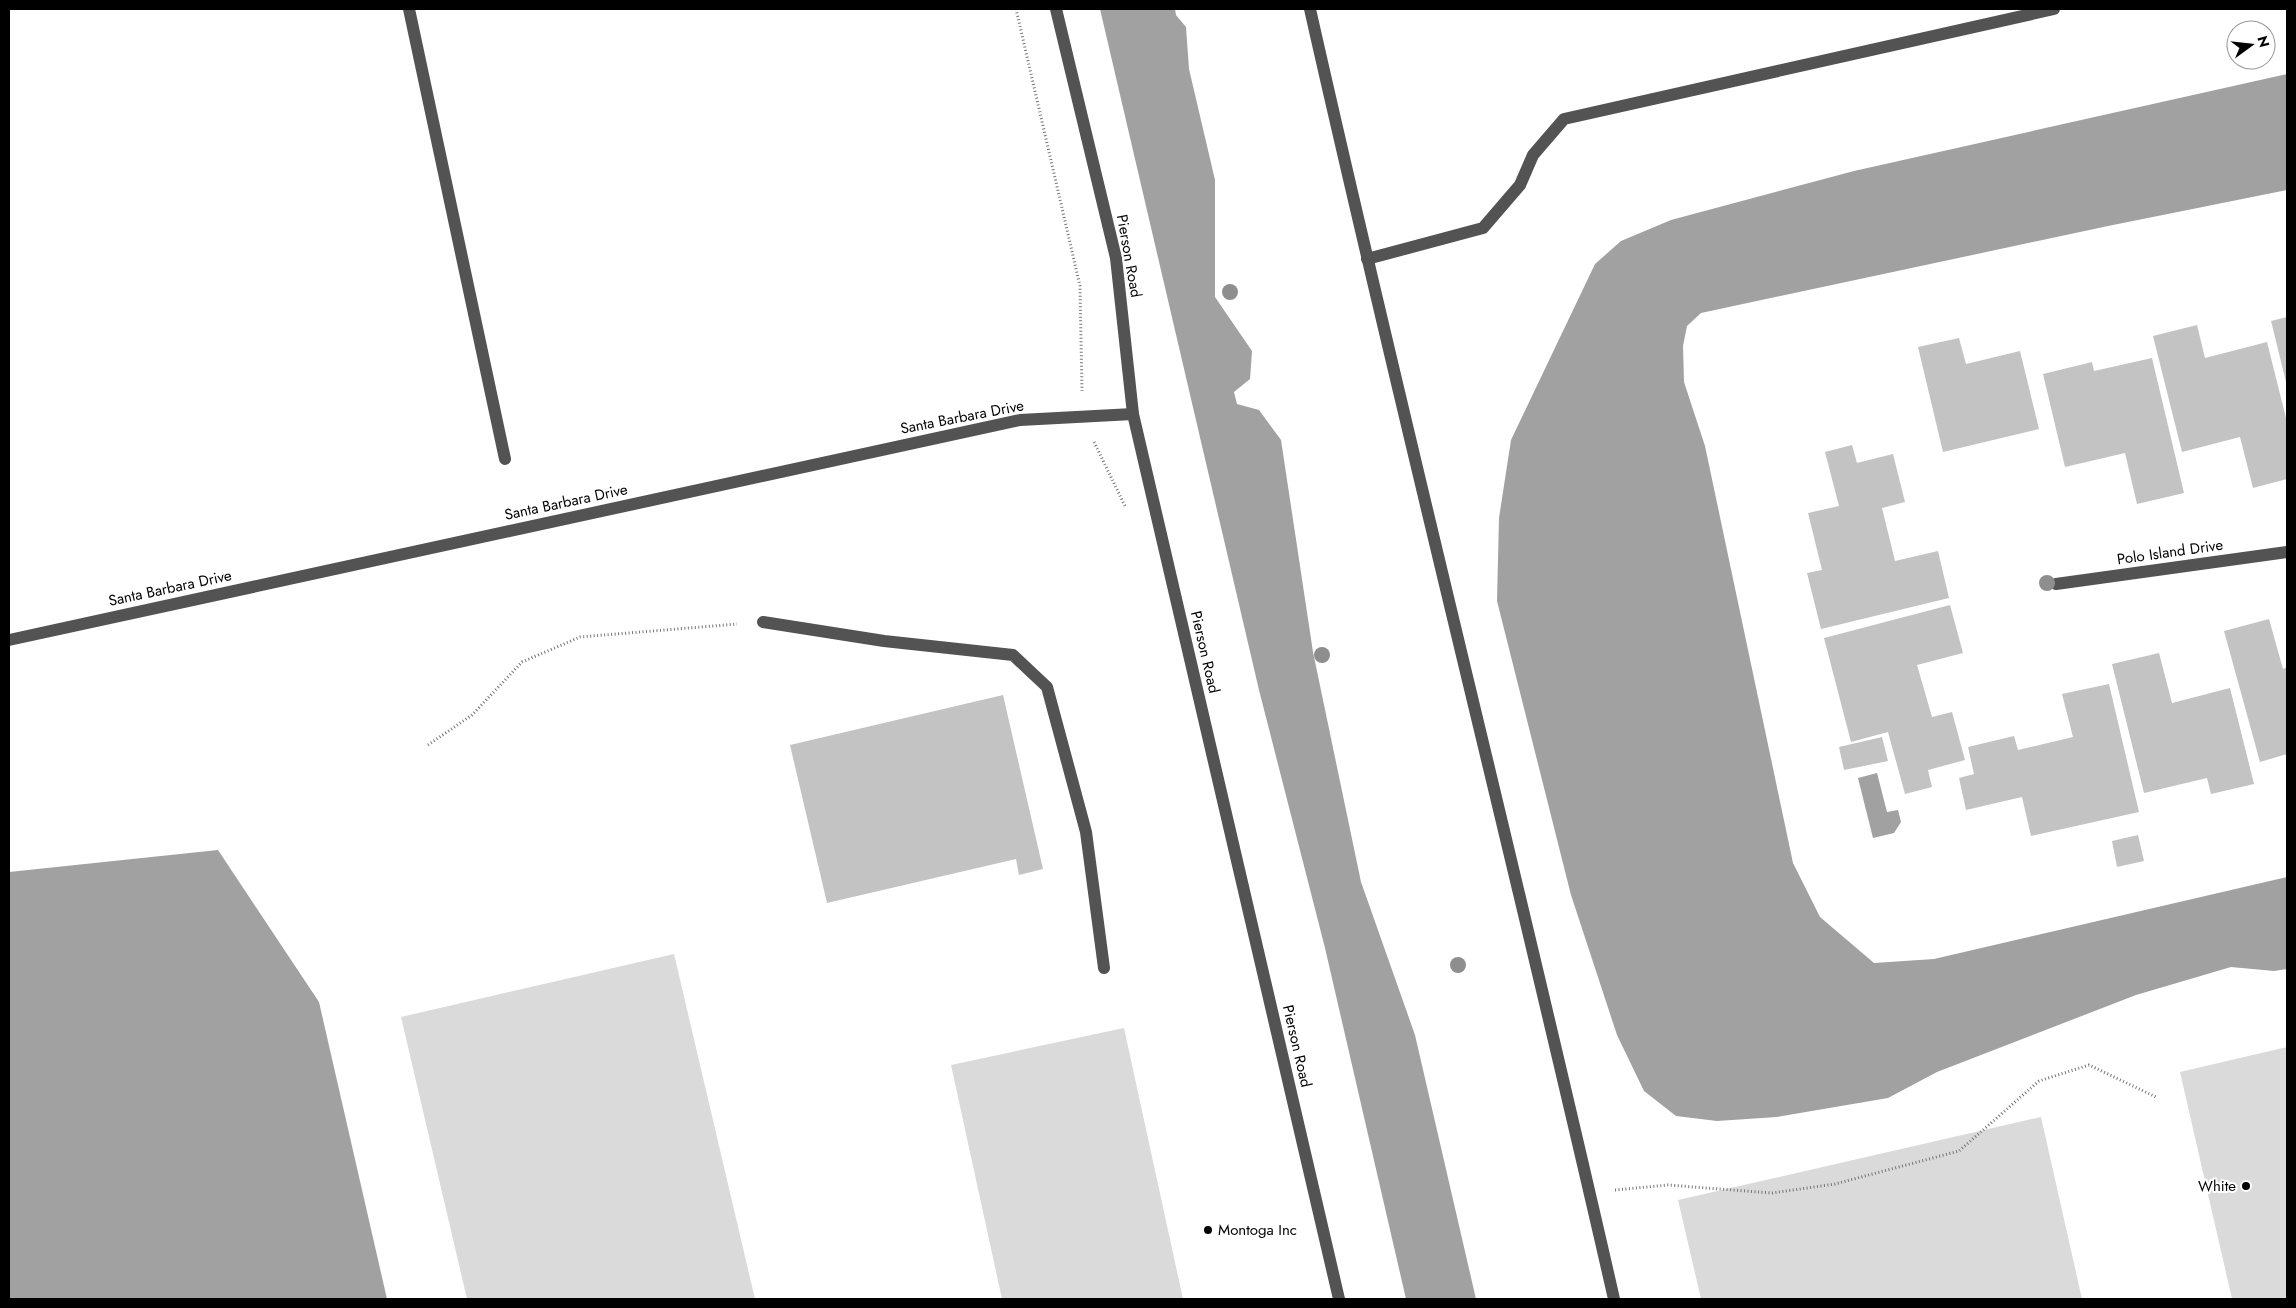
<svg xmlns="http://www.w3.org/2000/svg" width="2296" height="1308" viewBox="0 0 2296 1308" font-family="Jost,sans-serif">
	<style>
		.green { fill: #dadada }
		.water { fill: #a1a1a1 }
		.building { fill: #c3c3c3 }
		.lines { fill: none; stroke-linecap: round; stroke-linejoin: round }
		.path { stroke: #757575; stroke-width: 3; stroke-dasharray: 1 2.5; stroke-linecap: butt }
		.minor { stroke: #535353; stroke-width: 12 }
		.tree { fill: #8e8e8e }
		.poi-dot { fill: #000; stroke: #fff; stroke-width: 2 }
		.labels { text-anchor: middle; stroke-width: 4; stroke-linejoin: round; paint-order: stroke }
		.street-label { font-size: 15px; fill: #000; stroke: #fff }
		.poi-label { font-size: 15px; fill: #000; stroke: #fff; text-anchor: end }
	</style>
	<rect width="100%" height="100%" fill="#fff"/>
	<g class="green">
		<polygon points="674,954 755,1299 467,1299 401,1017"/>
		<polygon points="1124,1028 1183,1299 1002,1299 951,1065"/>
		<polygon points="2287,1047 2287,1299 2232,1299 2180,1072"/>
		<polygon points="2041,1117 2082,1299 1701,1299 1678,1200"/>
	</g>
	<g class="water">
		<polygon points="1100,9 1175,9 1176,15 1186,27 1189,69 1215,180 1215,297 1252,351 1250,379 1234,392 1237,404 1259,410 1281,440 1313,652 1361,882 1415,1035 1476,1299 1406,1299 1325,948 1259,690"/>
		<polygon points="2287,74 2287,190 2108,226 1701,313 1687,326 1683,346 1684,382 1705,446 1793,863 1820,917 1874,963 1934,959 2287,877 2287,969 2274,971 2231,967 2136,995 1937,1072 1888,1098 1777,1117 1717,1121 1676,1116 1644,1091 1617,1035 1571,895 1497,601 1499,518 1511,440 1595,264 1621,241 1671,220 1854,171"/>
		<polygon points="1877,773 1887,812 1898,810 1901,822 1894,833 1873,838 1858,778"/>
		<polygon points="218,850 319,1002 387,1299 9,1299 9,872"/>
	</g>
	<g class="building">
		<polygon points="2287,317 2287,386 2271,321"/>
		<polygon points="2197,325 2205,358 2267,342 2287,422 2287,479 2253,488 2240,437 2182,452 2153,336"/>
		<polygon points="1959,338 1966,364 2020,351 2039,429 1943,452 1918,347"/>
		<polygon points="2152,358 2184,493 2137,504 2125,453 2065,467 2043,374 2092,362 2094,371"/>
		<polygon points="1852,445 1857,463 1893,454 1905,502 1882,508 1895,561 1938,551 1949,598 1821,629 1807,573 1822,570 1808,513 1839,506 1825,452"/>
		<polygon points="1950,605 1963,653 1917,665 1932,717 1952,712 1965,760 1928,770 1932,787 1905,794 1888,732 1851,742 1824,638"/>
		<polygon points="2269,619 2283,669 2287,667 2287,754 2260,762 2224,631"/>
		<polygon points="2159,653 2172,703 2230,688 2254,784 2211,794 2207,778 2144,793 2112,664"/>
		<polygon points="2109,684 2139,812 2031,836 2022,797 1966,810 1959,778 1974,774 1968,747 2014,736 2018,750 2073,737 2062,694"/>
		<polygon points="1003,695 1043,869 1019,875 1016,859 827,903 790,745"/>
		<polygon points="1882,737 1888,761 1844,770 1839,747"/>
		<polygon points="2138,835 2144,861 2117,867 2112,841"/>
	</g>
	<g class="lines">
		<g class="path">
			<polyline points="1016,9 1080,286 1082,391"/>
			<polyline points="1094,442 1125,506"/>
			<polyline points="428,745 472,715 522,662 580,637 737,624"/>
			<polyline points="1615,1190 1668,1185 1772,1193 1835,1184 1959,1151 2039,1081 2089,1065 2156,1097"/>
		</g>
		<g class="minor">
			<polyline points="409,9 505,459"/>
			<polyline points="1056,9 1116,258 1133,414 1339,1299"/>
			<path d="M1310,9C1407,440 1516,868 1614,1299"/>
			<polyline points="1367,259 1483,228 1520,185 1533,155 1564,119 2054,9"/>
			<polyline points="2056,584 2287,552"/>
			<polyline points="763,622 884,641 1013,655 1047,687 1086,832 1104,968"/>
			<polyline points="9,640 1020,420 1133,414"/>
		</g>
	</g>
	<g class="tree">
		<circle cx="1230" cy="292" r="8"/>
		<circle cx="2047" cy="583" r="8"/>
		<circle cx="1322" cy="655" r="8"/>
		<circle cx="1458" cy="965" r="8"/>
	</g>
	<g class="poi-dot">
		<circle cx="2246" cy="1186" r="5"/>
		<circle cx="1208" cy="1230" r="5"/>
	</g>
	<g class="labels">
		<g class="street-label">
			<text transform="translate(1129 256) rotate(80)" y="5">Pierson Road</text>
			<text transform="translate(962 417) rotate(-11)" y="5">Santa Barbara Drive</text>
			<text transform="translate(566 502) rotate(-12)" y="5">Santa Barbara Drive</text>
			<text transform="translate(2170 552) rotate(-8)" y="5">Polo Island Drive</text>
			<text transform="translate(170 588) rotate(-12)" y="5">Santa Barbara Drive</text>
			<text transform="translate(1205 652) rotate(77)" y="5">Pierson Road</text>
			<text transform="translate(1297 1046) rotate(77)" y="5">Pierson Road</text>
		</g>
		<g class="poi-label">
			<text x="2236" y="1191">White</text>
			<text x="1218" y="1235" text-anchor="start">Montoga Inc</text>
		</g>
	</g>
	<rect width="2296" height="1308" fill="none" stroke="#000000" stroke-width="20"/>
	<g transform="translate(2251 45) rotate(75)"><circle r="24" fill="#ffffff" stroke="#999999"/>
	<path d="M0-4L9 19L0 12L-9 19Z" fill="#000000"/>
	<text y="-8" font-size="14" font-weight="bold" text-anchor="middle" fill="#000000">N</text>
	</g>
</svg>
